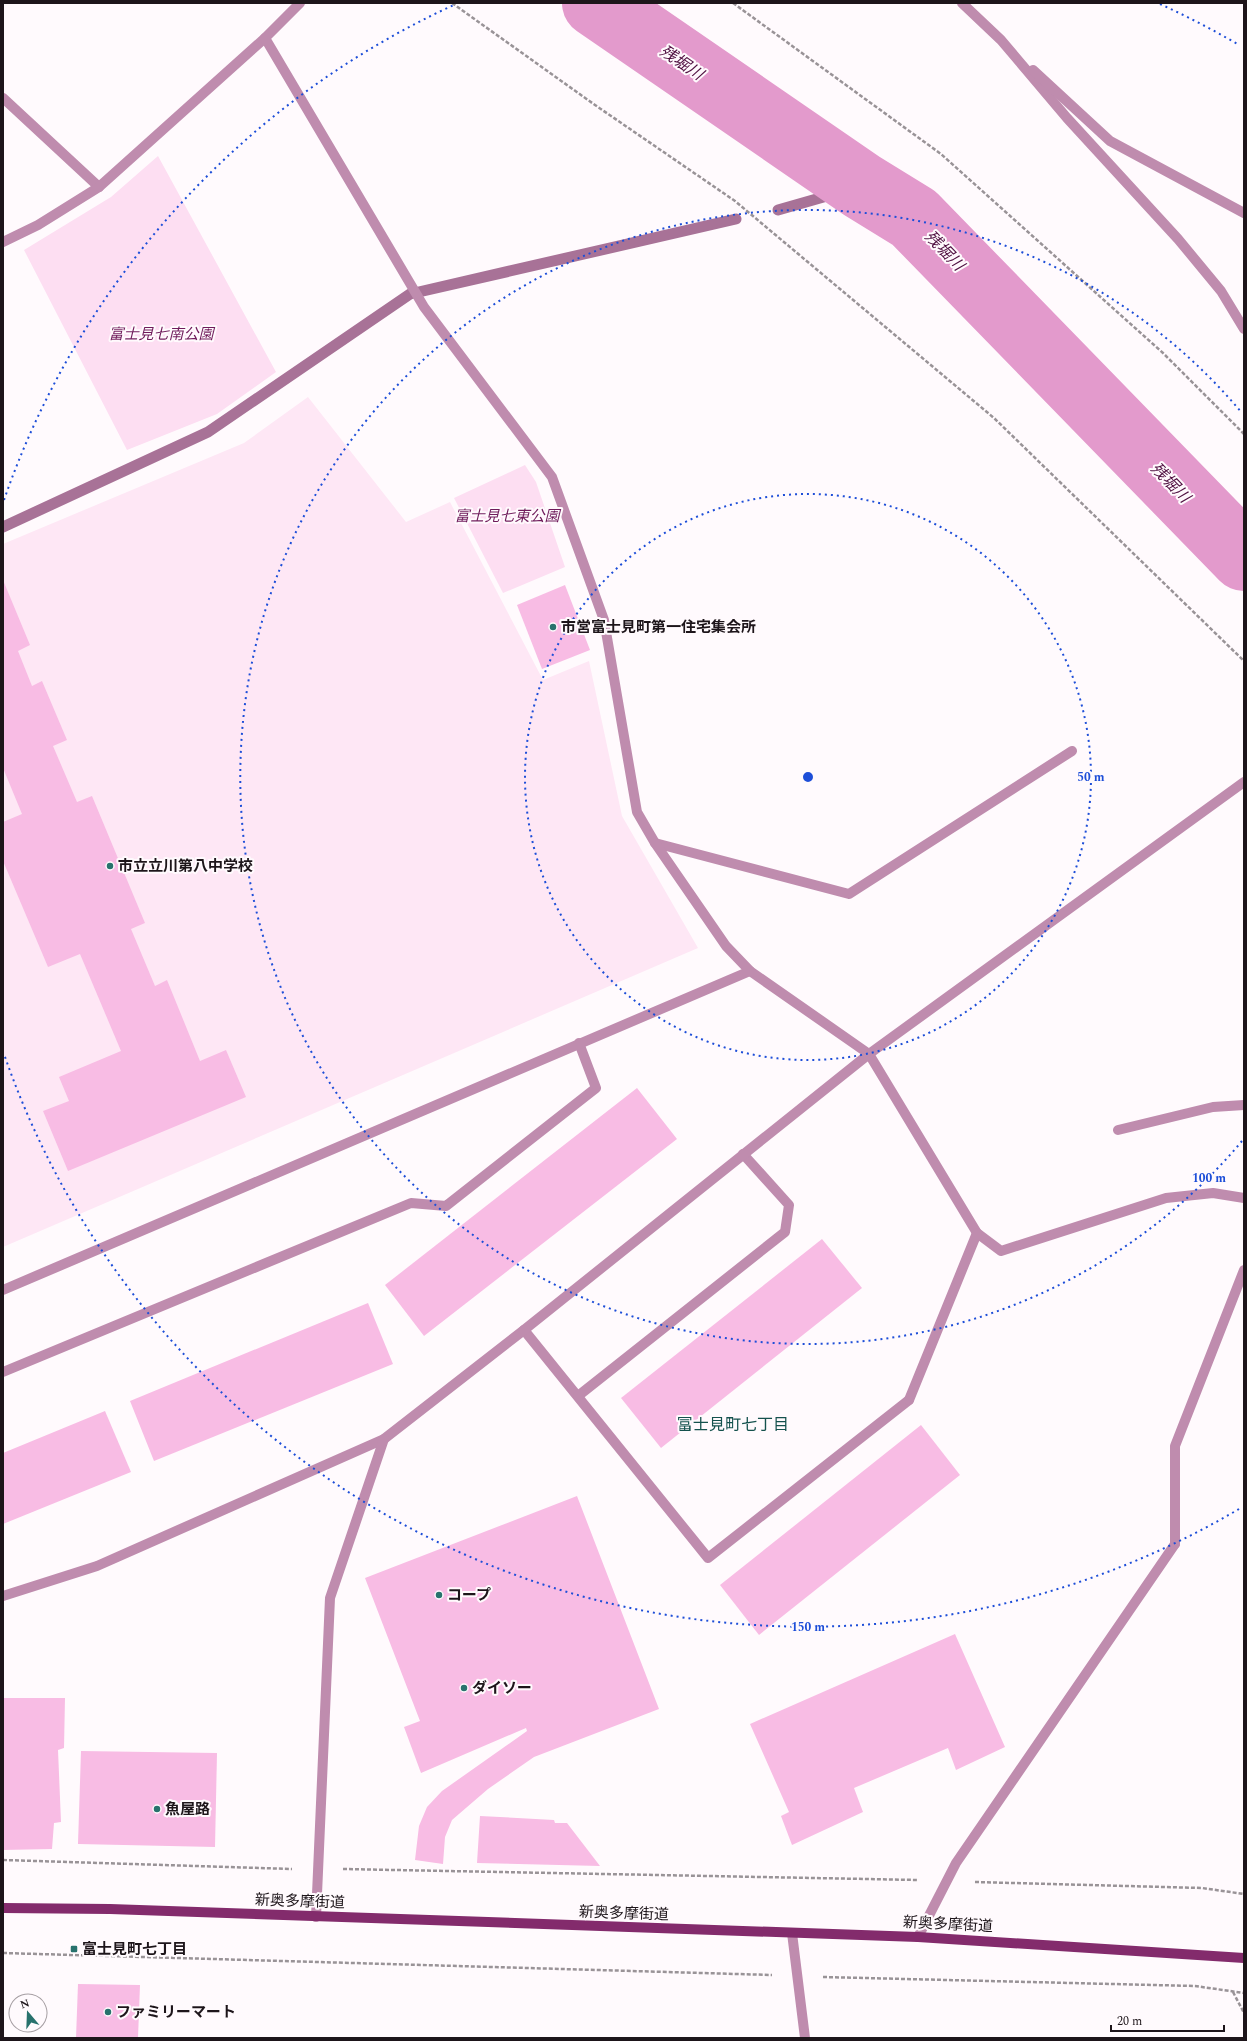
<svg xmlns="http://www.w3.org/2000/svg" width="1247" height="2041" viewBox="0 0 1247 2041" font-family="Spectral,'Noto Sans JP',serif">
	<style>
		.built { fill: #fee7f5 }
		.green { fill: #fddef2 }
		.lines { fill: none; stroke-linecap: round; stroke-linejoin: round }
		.stream { stroke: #a87297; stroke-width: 11 }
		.river { stroke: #e39acc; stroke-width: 68 }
		.building { fill: #f8bce4 }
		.path { stroke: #999397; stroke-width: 2.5; stroke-dasharray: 4 2; stroke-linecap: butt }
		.service { stroke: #bf8cae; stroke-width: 10 }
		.minor { stroke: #bf8cae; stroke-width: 10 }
		.primary { stroke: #832b6c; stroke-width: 10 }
		.ring { fill: none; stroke: #1d4ed8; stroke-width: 2; stroke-dasharray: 2 4 }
		.poi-dot { fill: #28726d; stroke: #fffafd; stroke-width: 1.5 }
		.labels { text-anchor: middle; stroke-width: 4; stroke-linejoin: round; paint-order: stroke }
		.park-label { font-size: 15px; font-style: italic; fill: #6f1b5b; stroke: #fffafd }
		.poi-label { font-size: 15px; font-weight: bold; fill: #1d151a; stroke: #fffafd; text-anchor: start }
		.street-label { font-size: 15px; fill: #1d151a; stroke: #fffafd }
		.water-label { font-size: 16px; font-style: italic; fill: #4f0f40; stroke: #fffafd }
		.neighbourhood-label { font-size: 16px; fill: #14514d; stroke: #fffafd }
		.centre { fill: #1d4ed8; stroke: #fffafd; stroke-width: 2 }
		.ring-label { font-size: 12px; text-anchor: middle; font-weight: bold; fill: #1d4ed8; stroke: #fffafd; stroke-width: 4; stroke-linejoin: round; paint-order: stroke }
	</style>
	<rect width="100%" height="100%" fill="#fffafd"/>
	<polygon class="built" points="308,397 406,522 450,502 543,680 589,661 622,816 698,948 3,1247 3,544 244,443"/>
	<g class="green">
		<polygon points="158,156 276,372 217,414 127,450 24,250 111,197"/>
		<polygon points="525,465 536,482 565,567 503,593 454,498"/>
	</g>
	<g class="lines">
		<g class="stream">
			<polyline points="778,210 862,186"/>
			<polyline points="3,527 208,432 410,294 736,219"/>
		</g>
		<polyline class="river" points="596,3 862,186 914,218 1244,557"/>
	</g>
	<g class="building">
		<polygon points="3,580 30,645 18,651 32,686 42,681 67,740 53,746 77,802 92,796 145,923 131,929 155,986 167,980 200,1061 226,1050 246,1097 68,1171 43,1111 69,1101 59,1077 121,1051 80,954 48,967 3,861 3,822 22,814 3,768"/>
		<polygon points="565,585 590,650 542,669 517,605"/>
		<polygon points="637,1088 677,1139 424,1336 385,1285"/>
		<polygon points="822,1239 862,1288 661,1448 621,1398"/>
		<polygon points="368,1303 393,1364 154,1461 130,1401"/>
		<polygon points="105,1411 131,1472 3,1524 3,1453"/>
		<polygon points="921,1425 960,1475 759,1635 720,1585"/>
		<polygon points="577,1496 659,1709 534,1757 488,1789 452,1820 445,1837 443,1864 415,1860 419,1826 427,1807 442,1791 527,1731 526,1728 421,1773 404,1727 420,1721 365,1578"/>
		<polygon points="955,1634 1005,1747 956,1770 948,1748 854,1788 863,1812 792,1845 781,1816 789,1812 750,1724"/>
		<polygon points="3,1698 65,1698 64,1748 58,1750 61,1822 54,1823 52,1849 3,1850"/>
		<polygon points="81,1751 217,1753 215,1847 78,1844"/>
		<polygon points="480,1816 554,1820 555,1823 567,1823 600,1866 477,1863"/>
		<polygon points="78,1984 140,1985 138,2038 76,2038"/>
	</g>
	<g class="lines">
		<g class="path">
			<polyline points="452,3 595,105 735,201 994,418 1244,661"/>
			<polyline points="733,3 941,154 1163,353 1244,434"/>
			<polyline points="3,1860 292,1869"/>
			<polyline points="343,1869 918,1880"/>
			<polyline points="975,1882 1202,1888 1244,1894"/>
			<polyline points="3,1953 772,1975"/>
			<polyline points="823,1977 1195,1986 1244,1993"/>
			<polyline points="1233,1992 1244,2013"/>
		</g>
		<g class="service">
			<polyline points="3,98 99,187"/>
			<polyline points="655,843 849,894 1072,751"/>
			<polyline points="1118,1130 1213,1107 1244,1105"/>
			<polyline points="524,1330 708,1558 909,1400"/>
			<polyline points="3,1372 411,1203 446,1206 596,1088 579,1043"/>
			<polyline points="578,1396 785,1232 789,1205 743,1154"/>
			<polyline points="1175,1544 1175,1446 1244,1270"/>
		</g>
		<g class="minor">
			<polyline points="962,3 1001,40 1067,118 1178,239 1221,291 1244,329"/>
			<polyline points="1033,70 1110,141 1244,213"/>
			<polyline points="3,242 38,225 99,187 265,38"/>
			<polyline points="750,971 869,1054 977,1233 1001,1251 1166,1198 1213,1193 1244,1198"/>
			<polyline points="3,1290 750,971 726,946 655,843 637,812 604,620 552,477 424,307 265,38 300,3"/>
			<polyline points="909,1400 977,1233"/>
			<polyline points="3,1596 97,1566 384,1439 524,1330 869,1054 1244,782"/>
			<polyline points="316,1917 330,1598 384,1439"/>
			<polyline points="792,1933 805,2038"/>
			<polyline points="918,1937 956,1863 1175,1544"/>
		</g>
		<polyline class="primary" points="3,1908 110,1909 918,1937 1244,1958"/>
	</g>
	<g class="ring">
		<circle cx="808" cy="777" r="283"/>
		<path d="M1242 1141A567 567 0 1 1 1242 413"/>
		<path d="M1239 1509A850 850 0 0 1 4 1054M4 500A850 850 0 0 1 456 4M1160 4A850 850 0 0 1 1239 45"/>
	</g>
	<g class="poi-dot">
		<circle cx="553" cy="627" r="4"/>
		<circle cx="110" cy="866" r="4"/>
		<circle cx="439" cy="1595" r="4"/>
		<circle cx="464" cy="1688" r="4"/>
		<circle cx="157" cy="1809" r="4"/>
		<rect x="70" y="1945" width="8" height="8" rx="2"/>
		<circle cx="108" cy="2012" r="4"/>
	</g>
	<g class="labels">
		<g class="park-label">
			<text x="161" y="339">富士見七南公園</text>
			<text x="507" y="521">富士見七東公園</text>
		</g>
		<g class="poi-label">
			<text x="561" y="632">市営富士見町第一住宅集会所</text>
			<text x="118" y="871">市立立川第八中学校</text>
			<text x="447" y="1600">コープ</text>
			<text x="472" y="1693">ダイソー</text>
			<text x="165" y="1814">魚屋路</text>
			<text x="82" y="1954">富士見町七丁目</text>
			<text x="116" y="2017">ファミリーマート</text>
		</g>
		<g class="street-label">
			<text transform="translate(300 1901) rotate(2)" y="5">新奥多摩街道</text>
			<text transform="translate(624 1913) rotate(2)" y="5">新奥多摩街道</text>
			<text transform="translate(948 1924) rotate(3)" y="5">新奥多摩街道</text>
		</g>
		<g class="water-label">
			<text transform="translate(682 62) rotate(34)" y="6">残堀川</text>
			<text transform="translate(945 250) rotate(46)" y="6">残堀川</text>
			<text transform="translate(1171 482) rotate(46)" y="6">残堀川</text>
		</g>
		<g class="neighbourhood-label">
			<text x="733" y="1430">富士見町七丁目</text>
		</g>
	</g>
	<circle cx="808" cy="777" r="6" class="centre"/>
	<g class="ring-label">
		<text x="1091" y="781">50 m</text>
		<text x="1209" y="1182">100 m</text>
		<text x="808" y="1631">150 m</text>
	</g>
	<rect width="1247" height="2041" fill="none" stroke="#1d151a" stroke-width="8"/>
	<g transform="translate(28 2013) rotate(341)"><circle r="19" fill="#fffafd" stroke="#a59ea2"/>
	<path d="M0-3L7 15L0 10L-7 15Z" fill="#28726d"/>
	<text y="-6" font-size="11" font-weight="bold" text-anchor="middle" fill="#1d151a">N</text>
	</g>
	<path d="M1111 2025v6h113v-6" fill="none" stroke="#1d151a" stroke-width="2"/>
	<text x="1117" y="2025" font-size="12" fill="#1d151a" stroke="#fffafd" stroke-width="3" paint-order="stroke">20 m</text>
</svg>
